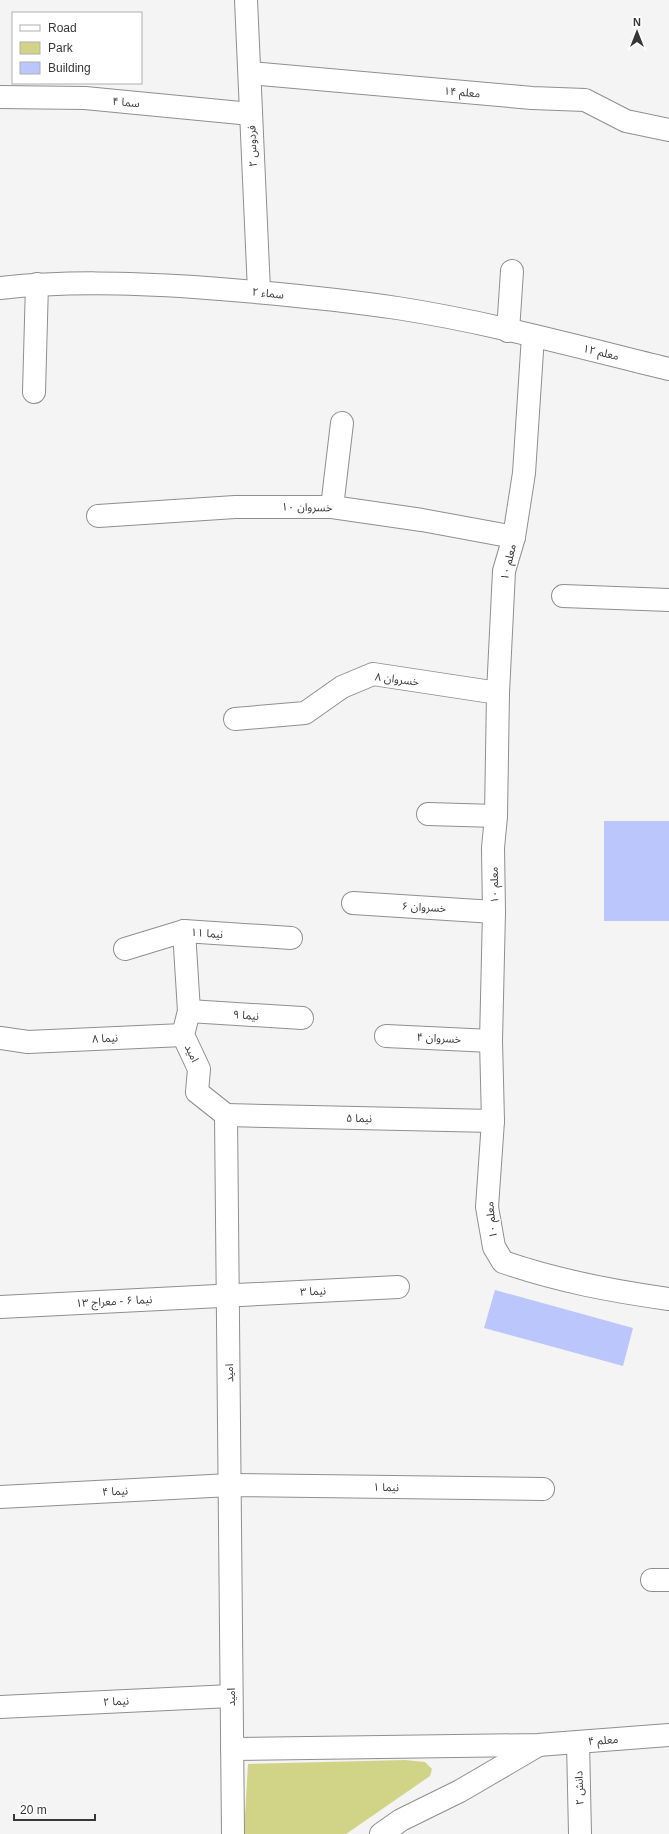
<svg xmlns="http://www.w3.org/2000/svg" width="669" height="1834" viewBox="0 0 669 1834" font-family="Helvetica,'Noto Sans Arabic',sans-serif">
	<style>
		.green { fill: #d1d486 }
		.building { fill: #bbc6fc }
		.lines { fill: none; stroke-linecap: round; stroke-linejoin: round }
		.street-casing { stroke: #8f8f90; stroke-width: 24 }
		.street { stroke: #fff; stroke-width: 22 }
		.labels { text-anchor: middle; stroke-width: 3; stroke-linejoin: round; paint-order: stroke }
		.street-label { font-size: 11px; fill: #373737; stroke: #fff }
	</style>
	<rect width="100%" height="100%" fill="#f4f4f5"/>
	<polygon class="green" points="405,1760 425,1762 432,1769 430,1776 346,1834 244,1834 248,1764"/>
	<g class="building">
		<rect x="604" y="821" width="65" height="100"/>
		<polygon points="495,1290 633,1328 623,1366 484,1328"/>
	</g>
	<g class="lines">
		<defs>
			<g id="street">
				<polyline points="246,0 259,291"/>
				<polyline points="250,73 532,98 585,100 626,121 669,130"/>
				<polyline points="0,97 85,98 251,114"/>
				<path d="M0,288C65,281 129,283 194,287C261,292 329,298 397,308C488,322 579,347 669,369"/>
				<polyline points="508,331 512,271"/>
				<path d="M533,336L524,473L514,537L504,571L498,693L496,816L493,848L494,912L491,1041L493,1121L487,1207L494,1247L503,1262C558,1281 611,1291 669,1299"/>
				<polyline points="34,392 37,284"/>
				<polyline points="332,507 342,423"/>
				<polyline points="98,516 235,507 332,507 422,520 514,537"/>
				<polyline points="563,596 669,600"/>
				<polyline points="235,719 305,713 342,687 373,674 498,693"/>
				<polyline points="428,814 496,816"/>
				<polyline points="353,903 494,912"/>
				<polyline points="184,931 189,1011 183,1035 199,1069 197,1092 226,1115"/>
				<polyline points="125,949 184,931 291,938"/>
				<polyline points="189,1011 302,1018"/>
				<polyline points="386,1036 491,1041"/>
				<polyline points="0,1038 28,1042 183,1035"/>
				<polyline points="226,1115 233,1834"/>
				<polyline points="226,1115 493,1121"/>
				<polyline points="0,1307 398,1287"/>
				<polyline points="0,1497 230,1485 543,1489"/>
				<polyline points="652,1580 669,1580"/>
				<polyline points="0,1707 231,1696"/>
				<polyline points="578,1742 580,1834"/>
				<polyline points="232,1749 538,1745 669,1735"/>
				<polyline points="381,1834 401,1820 460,1791 537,1746"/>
			</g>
		</defs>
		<use href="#street" class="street-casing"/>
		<use href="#street" class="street"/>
	</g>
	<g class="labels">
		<g class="street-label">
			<text transform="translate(462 92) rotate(5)" y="4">معلم ۱۴</text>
			<text transform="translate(126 102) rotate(5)" y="4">سما ۴</text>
			<text transform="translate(252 146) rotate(-92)" y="4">فردوس ۲</text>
			<text transform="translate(268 293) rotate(6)" y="4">سماء ۲</text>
			<text transform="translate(601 352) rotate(13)" y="4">معلم ۱۲</text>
			<text transform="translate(307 507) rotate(1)" y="4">خسروان ۱۰</text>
			<text transform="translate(508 562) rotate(-77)" y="4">معلم ۱۰</text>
			<text transform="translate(397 679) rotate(7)" y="4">خسروان ۸</text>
			<text transform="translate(494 885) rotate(-91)" y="4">معلم ۱۰</text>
			<text transform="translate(424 907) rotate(3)" y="4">خسروان ۶</text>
			<text transform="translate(207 933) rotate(4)" y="4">نیما ۱۱</text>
			<text transform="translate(246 1015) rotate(4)" y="4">نیما ۹</text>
			<text transform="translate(105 1038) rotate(-3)" y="4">نیما ۸</text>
			<text transform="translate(439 1038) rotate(3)" y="4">خسروان ۴</text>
			<text transform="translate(192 1053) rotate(64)" y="4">امید</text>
			<text transform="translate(359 1118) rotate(1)" y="4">نیما ۵</text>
			<text transform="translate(491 1220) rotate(-96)" y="4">معلم ۱۰</text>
			<text transform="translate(313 1291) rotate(-3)" y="4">نیما ۳</text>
			<text transform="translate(114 1301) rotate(-3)" y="4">نیما ۶ - معراج ۱۳</text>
			<text transform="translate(229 1373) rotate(-91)" y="4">امید</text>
			<text transform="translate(386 1487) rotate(1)" y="4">نیما ۱</text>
			<text transform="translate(115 1491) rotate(-3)" y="4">نیما ۴</text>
			<text transform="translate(231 1697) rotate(-90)" y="4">امید</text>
			<text transform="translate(116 1701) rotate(-3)" y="4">نیما ۲</text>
			<text transform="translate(603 1740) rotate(-4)" y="4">معلم ۴</text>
			<text transform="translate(579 1788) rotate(-92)" y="4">دانش ۲</text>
		</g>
	</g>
	<rect x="12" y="12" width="130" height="72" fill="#ffffff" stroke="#afafaf"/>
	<rect x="20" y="25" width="20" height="6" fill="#ffffff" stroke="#afafaf"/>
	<text x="48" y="32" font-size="12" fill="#373737">Road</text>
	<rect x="20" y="42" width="20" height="12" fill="#d1d486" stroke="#afafaf"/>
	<text x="48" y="52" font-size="12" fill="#373737">Park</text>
	<rect x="20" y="62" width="20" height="12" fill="#bbc6fc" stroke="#afafaf"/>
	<text x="48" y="72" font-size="12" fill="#373737">Building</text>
	<g transform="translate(637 32)" stroke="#ffffff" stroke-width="3" paint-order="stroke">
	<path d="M0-3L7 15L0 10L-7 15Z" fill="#373737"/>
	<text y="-6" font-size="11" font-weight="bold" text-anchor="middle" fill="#373737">N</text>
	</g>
	<path d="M14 1814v6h81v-6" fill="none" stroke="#373737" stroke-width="2"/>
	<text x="20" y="1814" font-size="12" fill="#373737" stroke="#ffffff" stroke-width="3" paint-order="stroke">20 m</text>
</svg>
